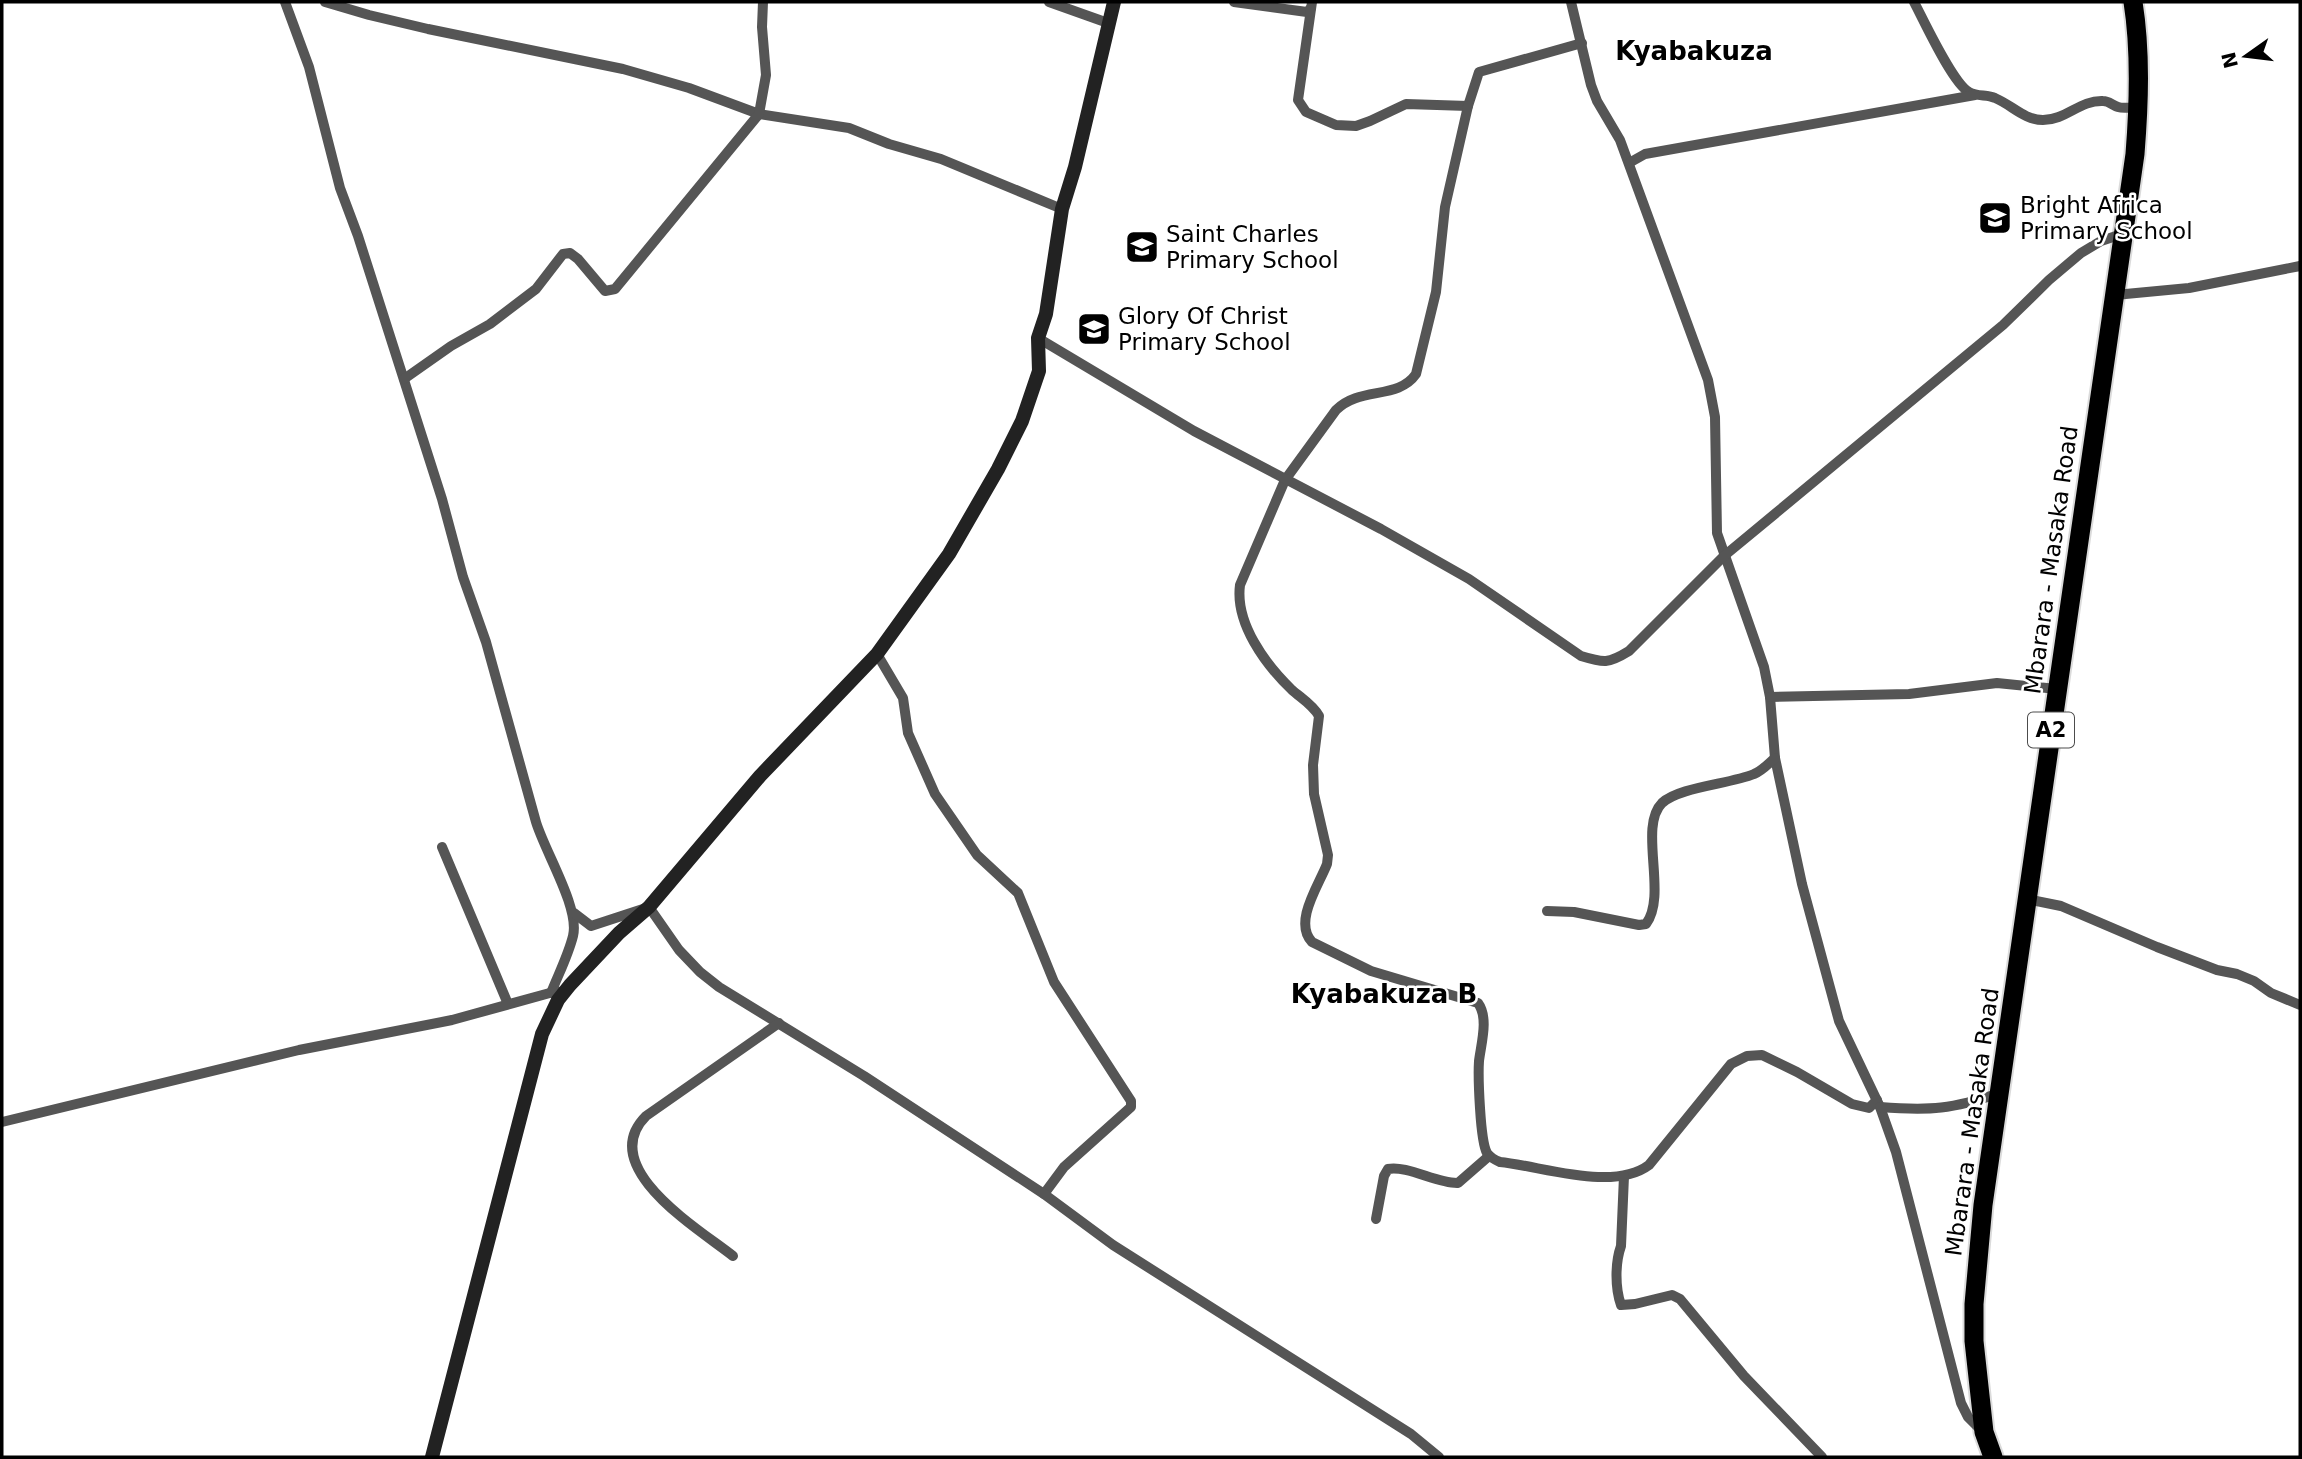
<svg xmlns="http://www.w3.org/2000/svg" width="2302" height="1459" viewBox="0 0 2302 1459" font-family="'DejaVu Sans',sans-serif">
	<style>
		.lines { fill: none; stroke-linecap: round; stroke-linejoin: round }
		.highway-casing { stroke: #dbdbdb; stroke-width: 23 }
		.street { stroke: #555; stroke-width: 10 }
		.secondary { stroke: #222; stroke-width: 14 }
		.highway { stroke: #000; stroke-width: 19 }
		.labels { text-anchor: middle; stroke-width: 5; stroke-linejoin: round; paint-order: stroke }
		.shield { fill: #fff; stroke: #4c4c4c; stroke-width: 2 }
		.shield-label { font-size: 21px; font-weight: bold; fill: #000 }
		.poi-label { font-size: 23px; fill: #000; stroke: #fff; text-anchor: start }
		.street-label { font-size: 23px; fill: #000; stroke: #fff }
		.quarter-label { font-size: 26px; font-weight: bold; fill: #000; stroke: #fff }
	</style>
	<rect width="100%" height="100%" fill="#fff"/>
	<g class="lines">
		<defs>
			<path id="highway" d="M1993,1457L1984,1432L1974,1341V1304L1983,1205L2135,154C2139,104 2141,52 2133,2"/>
		</defs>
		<use href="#highway" class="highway-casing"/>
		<g class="street">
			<path d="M285,2L309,67L340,188L358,236L442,499L463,577L486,642L536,822C545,852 580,908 573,936C568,956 558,975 551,993"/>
			<polyline points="325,2 369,15 428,29 623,69 689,88 759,114 849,128 889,144 941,159 1062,209"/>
			<polyline points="1049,2 1108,23"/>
			<polyline points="1234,2 1307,12 1311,8"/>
			<polyline points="1312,2 1298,100 1306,112 1336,125 1356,126 1370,121 1406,104 1468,106 1479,72 1582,43"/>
			<polyline points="1571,2 1591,85 1597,101 1620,140 1708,380 1715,417 1717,533 1764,667 1770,697 1775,758 1802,884 1839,1021 1880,1107 1896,1152 1961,1403 1968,1417 1982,1431"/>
			<path d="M1914,2C1924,21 1953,84 1969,92C1978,97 1987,94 1995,98C2012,105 2024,120 2043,120C2066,120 2080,100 2103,101C2109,101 2112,105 2118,107C2124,109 2132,107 2139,107"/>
			<path d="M1468,106L1445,207L1436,292L1416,374C1398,400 1360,386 1336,410L1285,480L1240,585C1235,623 1265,664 1292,690C1301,698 1313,705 1319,716L1313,765L1314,794L1328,855L1327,864C1319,885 1293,922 1312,942L1371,971L1478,1003C1489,1018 1481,1044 1479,1061C1478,1076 1480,1141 1487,1153C1491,1158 1495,1160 1500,1162C1542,1166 1613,1192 1649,1165L1731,1064L1747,1056L1762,1055L1797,1072L1852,1104L1869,1108L1877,1100"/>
			<polyline points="1629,163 1645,154 1975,95"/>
			<polyline points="2115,295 2189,288 2300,266"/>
			<path d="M1038,338L1194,431L1381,529L1469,579L1581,656C1604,663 1608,664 1629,651L1724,556L2003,325L2049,280L2081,253L2101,241L2125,233"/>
			<polyline points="404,379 451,346 490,324 536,289 563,254 570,253 578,259 605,291 615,289 759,114 766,75 762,27 763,2"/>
			<polyline points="877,654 903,698 908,733 935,794 977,855 1018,893 1054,982 1131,1101 1131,1107 1064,1167 1044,1194"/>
			<polyline points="1770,697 1909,694 1997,683 2057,689"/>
			<polyline points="442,847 508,1004"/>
			<polyline points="2027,899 2061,906 2157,947 2217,970 2237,974 2254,981 2271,993 2300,1005"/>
			<path d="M1547,911L1574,912L1639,925L1646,924C1668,895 1638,827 1662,803C1679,787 1730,784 1754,774C1762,771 1769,763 1775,758"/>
			<polyline points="574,913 591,926 649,907 679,950 700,972 719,987 864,1076 1044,1194 1113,1245 1411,1434 1439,1457"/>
			<path d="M1880,1107C1931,1111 1952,1109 2000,1093"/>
			<polyline points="2,1122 299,1050 452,1020 557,991"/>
			<path d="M1624,1176L1621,1246C1615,1263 1615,1288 1621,1305L1635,1304L1672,1295L1680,1299L1744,1376L1822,1457"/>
			<path d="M1376,1219L1384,1176L1388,1169C1407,1165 1438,1184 1458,1183L1489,1156"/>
			<path d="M733,1256C699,1229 595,1167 646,1116L779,1023"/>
		</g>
		<polyline class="secondary" points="432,1457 542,1034 558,1000 570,985 619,933 649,907 760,776 877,654 949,554 998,469 1022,421 1039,371 1038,338 1046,314 1062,209 1075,167 1114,2"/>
		<use href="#highway" class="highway"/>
	</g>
	<defs>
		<symbol id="school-square" viewBox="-11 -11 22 22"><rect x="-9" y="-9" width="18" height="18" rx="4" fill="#000" stroke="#fff"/><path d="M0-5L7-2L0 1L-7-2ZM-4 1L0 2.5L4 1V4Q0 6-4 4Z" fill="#fff"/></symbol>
	</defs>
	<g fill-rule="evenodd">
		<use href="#school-square" x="1976" y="199" width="38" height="38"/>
		<use href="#school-square" x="1123" y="228" width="38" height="38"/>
		<use href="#school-square" x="1075" y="310" width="38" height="38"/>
	</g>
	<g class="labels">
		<rect class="shield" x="2028" y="712.5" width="46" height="35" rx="5"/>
		<g class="shield-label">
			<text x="2051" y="737">A2</text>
		</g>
		<g class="poi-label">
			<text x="2020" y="213">Bright Africa<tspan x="2020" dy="26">Primary School</tspan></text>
			<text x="1166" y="242">Saint Charles<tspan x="1166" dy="26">Primary School</tspan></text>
			<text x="1118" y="324">Glory Of Christ<tspan x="1118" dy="26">Primary School</tspan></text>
		</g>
		<g class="street-label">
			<text transform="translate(2051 560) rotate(-82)" y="8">Mbarara - Masaka Road</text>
			<text transform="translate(1972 1122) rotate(-82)" y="8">Mbarara - Masaka Road</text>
		</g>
		<g class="quarter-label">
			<text x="1694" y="60">Kyabakuza</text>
			<text x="1384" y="1003">Kyabakuza B</text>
		</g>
	</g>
	<rect width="2302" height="1459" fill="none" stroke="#000000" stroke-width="7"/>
	<g transform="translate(2246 56) rotate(256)" stroke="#ffffff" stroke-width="5" paint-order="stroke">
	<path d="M0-5L12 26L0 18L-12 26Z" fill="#000000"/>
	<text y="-10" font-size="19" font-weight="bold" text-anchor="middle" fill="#000000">N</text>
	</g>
</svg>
